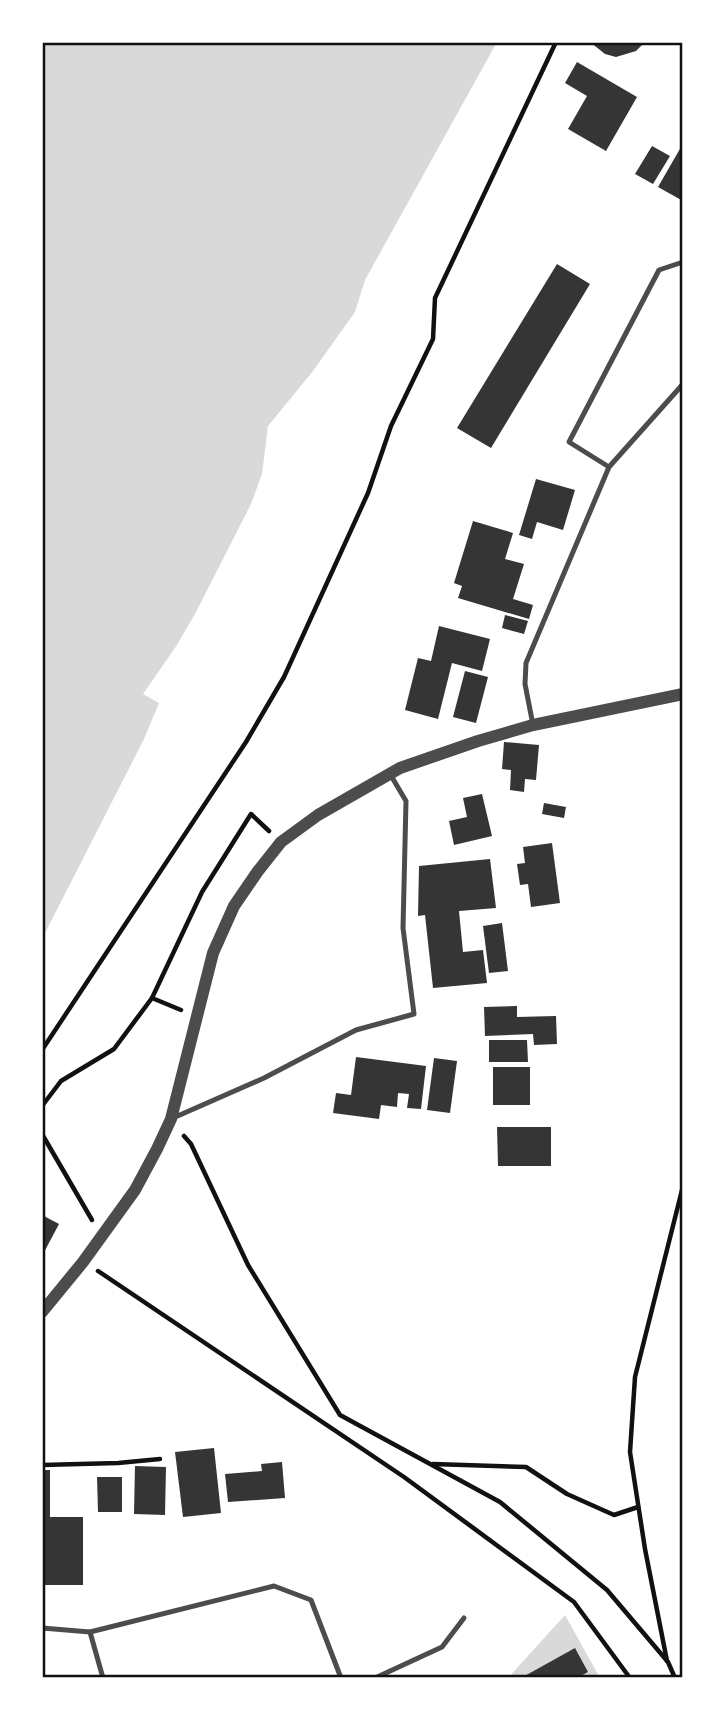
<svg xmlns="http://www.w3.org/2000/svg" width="725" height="1720" viewBox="0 0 725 1720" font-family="'PT Sans',sans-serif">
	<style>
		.water { fill: #d9d9d9 }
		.building { fill: #353535 }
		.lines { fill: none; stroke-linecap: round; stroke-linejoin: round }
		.path { stroke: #111; stroke-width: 4.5 }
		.service { stroke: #4c4c4c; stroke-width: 5 }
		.tertiary { stroke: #4c4c4c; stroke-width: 12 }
		.neatline { fill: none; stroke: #111; stroke-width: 2.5 }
	</style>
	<rect width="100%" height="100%" fill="#fff"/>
	<g class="water">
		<polygon points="42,42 497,42 365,280 355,312 313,371 268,426 262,474 251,504 196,612 177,645 143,694 159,703 144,739 42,939"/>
		<polygon points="565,1615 600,1678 508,1678"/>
	</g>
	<g class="building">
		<polygon points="590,42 645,42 636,51 616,57 605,54"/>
		<polygon points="577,62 637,97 606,151 568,129 587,96 565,83"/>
		<polygon points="652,146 670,156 653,184 635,174"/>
		<polygon points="681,147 683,148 683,201 658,187"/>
		<polygon points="557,264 590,284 491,448 457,428"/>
		<polygon points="536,479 575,490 563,530 537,522 532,539 519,535"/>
		<polygon points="473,521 513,533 505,559 524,564 513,599 533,605 529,619 458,598 462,586 454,583"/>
		<polygon points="505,615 528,621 524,634 502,628"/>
		<polygon points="439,626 490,639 482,671 452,663 438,719 405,710 418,658 431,661"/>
		<polygon points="465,671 488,677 476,723 453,717"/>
		<polygon points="504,742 539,745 536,780 525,779 524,792 510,790 511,770 502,769"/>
		<polygon points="482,794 492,836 454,845 449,821 467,817 463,798"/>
		<polygon points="544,803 566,807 564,818 542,814"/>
		<polygon points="552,843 560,903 531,907 528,884 520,885 517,864 525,863 523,847"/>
		<polygon points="490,859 496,908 459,911 463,952 483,950 487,983 433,988 425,915 418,916 419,866"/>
		<polygon points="502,923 508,971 489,973 483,926"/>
		<polygon points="517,1006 517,1017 556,1016 557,1044 534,1045 533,1034 485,1036 484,1007"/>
		<polygon points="489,1040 527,1040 528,1062 489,1062"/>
		<polygon points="356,1057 426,1066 421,1109 407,1108 409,1094 398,1093 397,1107 381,1105 379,1119 333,1113 336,1093 351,1095"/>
		<polygon points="434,1058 457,1061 450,1113 427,1110"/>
		<rect x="493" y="1067" width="37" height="38"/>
		<polygon points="497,1127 551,1127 551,1166 498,1166"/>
		<polygon points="42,1215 59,1224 42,1256"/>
		<polygon points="214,1448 221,1513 183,1517 175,1452"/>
		<polygon points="282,1462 285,1498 228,1502 225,1474 262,1471 261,1464"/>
		<polygon points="135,1466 166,1467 165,1515 134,1514"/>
		<polygon points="42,1470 50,1470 50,1517 83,1517 83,1585 42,1585"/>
		<polygon points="97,1477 122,1477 122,1512 98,1512"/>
		<polygon points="575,1648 588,1672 577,1678 521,1678"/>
	</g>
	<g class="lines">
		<g class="path">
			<polyline points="152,998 202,892 251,814 269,831"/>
			<polyline points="42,1050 246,742 284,677 368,493 391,426 433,339 435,298 556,42"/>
			<polyline points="42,1106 61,1081 114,1049 152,998 181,1010"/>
			<polyline points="42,1134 92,1220"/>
			<polyline points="184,1136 191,1144 248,1265 340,1415 500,1502 607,1590 668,1662 675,1678"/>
			<polyline points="98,1271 404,1477 574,1602 630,1678"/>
			<polyline points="433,1464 526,1467 567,1494 614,1515 638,1507"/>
			<polyline points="42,1465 118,1463 160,1459"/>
			<polyline points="667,1661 645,1549 630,1452 635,1377 683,1186"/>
		</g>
		<g class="service">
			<polyline points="609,467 569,442 659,270 683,262"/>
			<polyline points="533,725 525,684 526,663 609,467 683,384"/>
			<polyline points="173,1118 264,1078 356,1030 414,1014 403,928 406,801 390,774"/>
			<polyline points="42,1628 90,1632 274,1586 311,1600 341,1678"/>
			<polyline points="90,1632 103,1678"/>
			<polyline points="375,1678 442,1647 464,1618"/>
		</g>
		<polyline class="tertiary" points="42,1312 83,1262 135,1190 157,1149 171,1119 213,953 234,906 258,871 281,842 318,815 400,768 478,741 533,725 683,694"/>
	</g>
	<rect width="725" height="1720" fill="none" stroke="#ffffff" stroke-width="88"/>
	<rect x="44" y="44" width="637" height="1632" class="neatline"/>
</svg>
